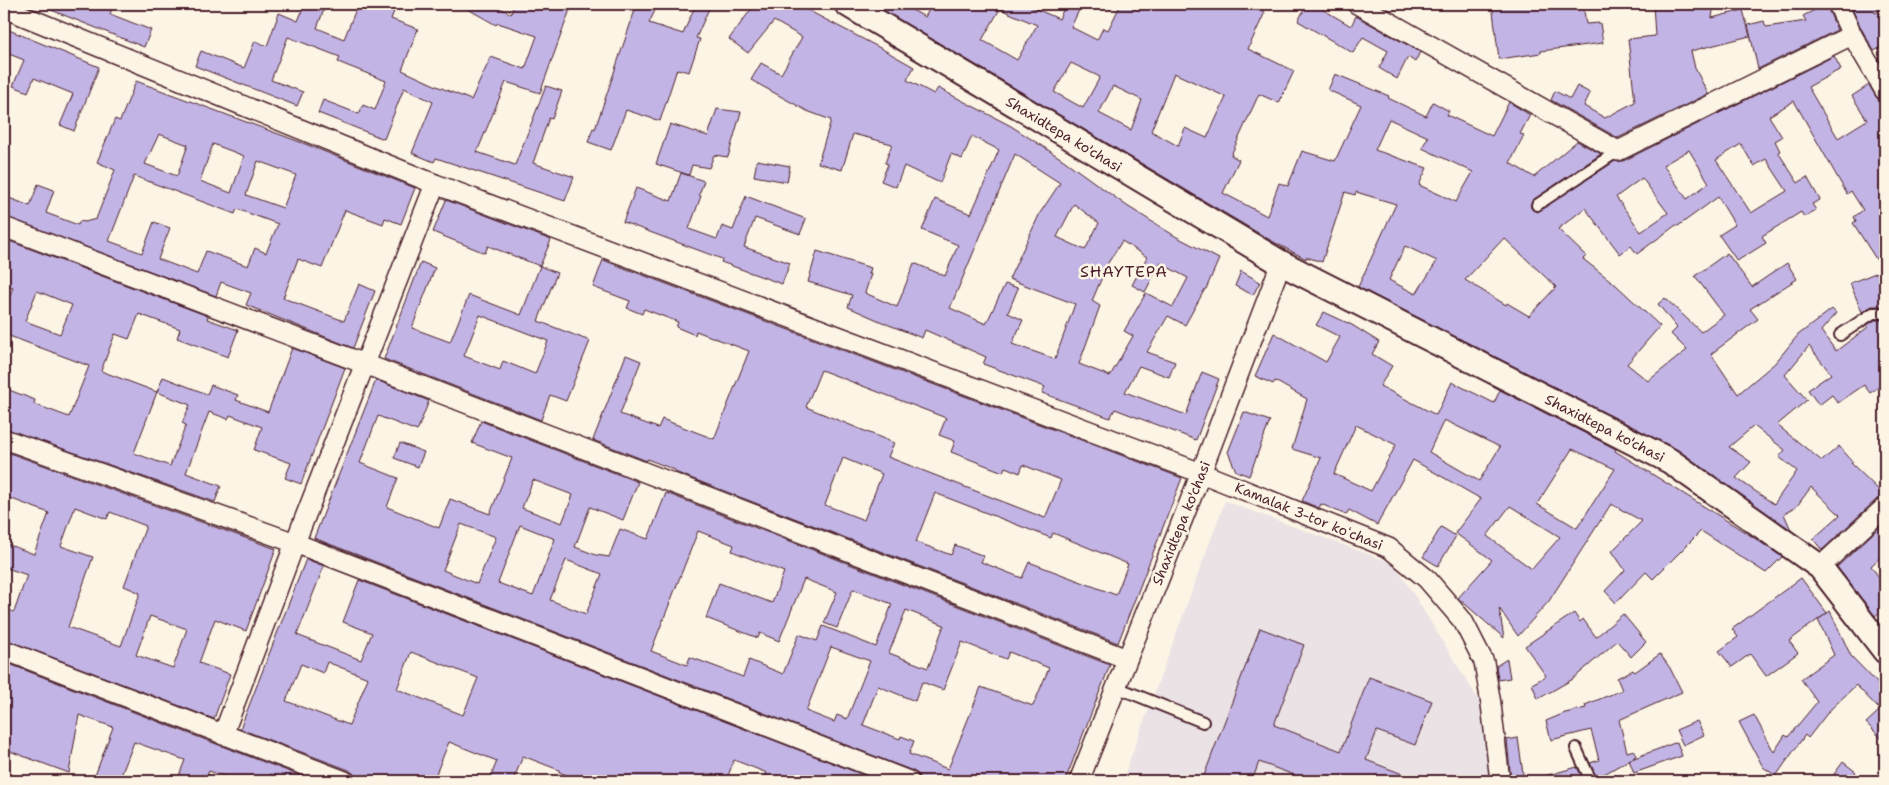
<svg xmlns="http://www.w3.org/2000/svg" width="1889" height="785" viewBox="0 0 1889 785" font-family="'Shantell Sans',sans-serif">
	<style>
		.built { fill: #ebe2e5 }
		.building { fill: #c2b4e5; stroke: #4a1f2b; fill-rule: evenodd }
		.lines { fill: none; stroke-linecap: round; stroke-linejoin: round }
		.service-casing { stroke: #4a1f2b; stroke-width: 14 }
		.minor-casing { stroke: #4a1f2b; stroke-width: 22 }
		.tertiary-casing { stroke: #4a1f2b; stroke-width: 28 }
		.service { stroke: #fcf5e5; stroke-width: 10 }
		.minor { stroke: #fcf5e5; stroke-width: 19 }
		.tertiary { stroke: #fcf5e5; stroke-width: 24 }
		.labels { text-anchor: middle; stroke-width: 5; stroke-linejoin: round; paint-order: stroke }
		.street-label { font-size: 14px; fill: #4a1f2b; stroke: #fcf5e5 }
		.quarter-label { font-size: 16px; letter-spacing: 1px; fill: #4a1f2b; stroke: #fcf5e5 }
	</style>
	<rect width="100%" height="100%" fill="#fcf5e5"/>
	<filter id="ink" filterUnits="userSpaceOnUse"><feTurbulence type="fractalNoise" baseFrequency=".02" numOctaves="2"/><feDisplacementMap in="SourceGraphic" scale="10" xChannelSelector="R" yChannelSelector="G"/><feConvolveMatrix kernelMatrix="1 2 1 2 8 2 1 2 1" color-interpolation-filters="sRGB"/></filter>
	<g filter="url(#ink)">
		<polygon class="built" points="1225,501 1395,564 1483,707 1491,781 1122,781"/>
		<g class="building">
			<polygon points="36,4 114,4 110,14 151,30 144,47"/>
			<polygon points="305,4 326,4 317,28 344,39 358,4 397,4 391,19 418,29 402,70 439,87 471,100 491,57 525,69 537,36 498,23 496,25 459,4 493,4 511,14 514,4 572,4 540,93 506,82 477,152 515,165 546,86 562,91 552,119 549,118 533,163 574,177 565,201 436,158 434,162 412,153 433,102 404,88 384,139 318,113 323,100 359,114 363,105 375,110 386,81 338,62 340,57 288,37 271,80 303,92 297,106 195,66 201,51 244,68 255,41 267,46 279,13 298,21"/>
			<polygon points="637,4 658,4 649,23 683,34 696,4 711,4 696,38 700,39 689,72 677,69 660,121 626,110 611,150 588,142 593,128 595,129"/>
			<path d="M755,4H798L815,14L884,50L914,67L907,80L934,94L938,88L1011,126L1062,159L1127,206L1175,236L1219,259L1206,289H1205L1185,325L1168,316L1147,352L1175,362L1169,377L1139,366L1125,392L1186,415L1202,372L1219,379L1196,440L1115,409L1110,418L1042,393L1045,387L983,364L986,357L925,330L922,338L889,325L848,307L852,295L808,282L817,251L871,268L869,274H871L865,293L897,307L914,263L945,276L958,245L922,230L935,199L971,214L999,150L972,136L962,159L951,154L940,183L904,166L896,187L881,181L888,164L885,163L892,144L853,134L842,170L818,163L831,120L807,111L751,80L761,63L781,74L802,37L774,21L748,53L729,39ZM1015,154L1060,183L1040,213L1009,279L1075,304L1055,359L1012,344L1023,320L1008,313L1018,288L1005,284L986,324L950,308ZM1074,204L1099,223L1085,250L1057,237ZM1122,241L1147,257L1132,285L1145,292L1160,263L1188,278L1173,307L1146,293L1124,331L1133,336L1110,376L1079,364L1100,306L1092,301L1108,263Z"/>
			<path d="M873,4H901L925,17L932,4H1025L1059,19L1066,4H1082L1071,27L1097,40L1103,28L1108,30L1121,4H1247L1265,12L1248,49L1294,71L1279,103L1259,94L1231,155L1239,160L1223,193L1267,216L1279,183L1288,186L1302,151L1335,161L1361,105L1328,90L1335,74L1389,96L1388,98L1426,116L1433,102L1449,111L1447,115L1492,136L1509,102L1530,115L1520,134L1524,135L1510,163L1534,177L1577,141L1601,154L1533,200L1531,202V208L1537,212L1615,161H1623L1834,56L1841,69L1808,87L1838,138L1867,120L1852,96L1869,85L1876,97L1880,101L1885,102V306H1872L1862,312L1850,283L1883,270L1853,223L1856,221L1854,217L1863,210L1851,191L1847,194L1794,101L1769,116L1782,137L1775,141L1780,151L1778,152L1798,183L1807,177L1820,200L1812,204L1816,210L1804,217L1801,212L1762,236L1766,243L1737,261L1719,235L1735,225L1718,197L1678,226L1676,225L1637,254L1631,246L1620,254L1585,208L1558,229L1586,256L1583,259L1615,284L1660,326L1627,364L1648,381L1687,350L1671,334L1677,328L1658,304L1665,298L1701,332L1724,315L1695,276L1727,253L1752,287L1787,263L1797,279L1750,309L1758,319L1711,354L1738,394L1775,363L1798,335L1832,309L1836,313L1821,331L1836,351L1868,327L1867,325L1875,320H1885V383L1870,393L1864,385L1838,403L1832,395L1819,405L1808,390L1831,374L1809,346L1785,375L1807,400L1777,425L1822,461L1839,446L1853,462L1851,463L1885,496L1877,499L1822,550L1813,539L1840,515L1811,487L1797,506L1784,514L1791,530L1676,449L1358,287L1396,204L1356,192L1355,195L1345,192L1322,262L1306,257V259L1270,240ZM1000,9L1037,25L1017,60L982,40ZM1071,63L1100,77L1083,108L1054,92ZM1174,73L1226,97L1207,138L1185,128L1178,146L1151,131ZM1113,86L1142,100L1131,130L1099,113ZM1389,119L1428,137L1422,148L1473,172L1456,202L1419,185L1427,168L1375,150ZM1741,144L1754,166L1766,159L1787,191L1751,213L1716,160ZM1689,150L1709,183L1687,199L1663,165ZM1642,178L1668,213L1641,232L1616,197ZM1504,238L1556,287L1529,316L1507,303L1506,305L1465,280ZM1405,246L1437,261L1416,294L1389,280ZM1754,426L1785,450L1779,457L1797,471L1774,504L1736,478L1751,462L1729,447Z"/>
			<polygon points="1307,4 1325,4 1322,9 1351,26 1356,16 1420,52 1415,62 1408,57 1397,79 1379,68 1388,51 1363,37 1353,53 1298,21"/>
			<polygon points="1492,4 1583,4 1586,24 1600,23 1603,43 1541,51 1541,53 1499,59"/>
			<polygon points="1653,4 1714,4 1712,18 1743,10 1750,36 1691,51 1695,68 1708,94 1618,138 1551,100 1555,91 1570,99 1577,86 1590,93 1584,106 1605,118 1635,102 1628,39 1655,36"/>
			<polygon points="1826,4 1837,30 1758,69 1748,25 1764,21 1766,27 1806,21 1803,16"/>
			<polygon points="1850,4 1885,4 1874,11 1875,13 1885,8 1885,45 1874,51 1862,30"/>
			<polygon points="4,28 99,67 74,131 60,125 73,94 34,78 28,92 13,86 24,60 4,52"/>
			<path d="M136,81L308,145L415,188L401,224L385,218L383,224L345,210L322,268L298,259L283,298L344,321L359,284L375,291L353,348L246,305L251,293L221,282L216,296L4,216V196L30,206L38,184L54,190L46,213L78,225L80,221L85,222L96,219L115,170L97,162L115,119L120,121ZM159,134L188,145L177,176L145,164ZM213,144L244,156L231,193L200,181ZM258,161L296,175L283,208L246,195ZM134,176L235,214L237,209L278,224L266,253L255,248L248,266L206,251L197,274L158,259L170,228L154,222L142,253L109,241Z"/>
			<polygon points="717,109 741,112 728,157 714,155 709,168 692,165 689,175 656,164 670,124 708,136"/>
			<polygon points="757,160 790,166 787,182 754,176"/>
			<polygon points="681,173 704,181 699,195 701,196 689,229 717,239 722,226 733,230 746,196 806,219 800,234 755,218 744,247 790,263 782,284 721,262 722,259 623,222 636,188 671,201"/>
			<polygon points="446,200 551,240 540,266 488,246 485,253 433,232"/>
			<path d="M4,239L208,316L207,319L238,330L228,357L177,338L180,329L139,314L129,339L115,334L101,371L157,392L163,377L207,394L211,385L238,395L236,400L268,412L292,348L345,368L301,484L285,478L291,463L254,450L262,427L230,415L228,419L209,412L186,473L221,486L215,502L4,428V388L35,400L34,404L69,417L89,366L4,334V311L13,287L4,284ZM37,291L72,305L60,334L25,321ZM157,392L190,405L182,423L186,425L170,466L134,453Z"/>
			<path d="M603,260L1182,478L1118,643L675,472V470L647,459V461L593,440L626,355L641,361L620,414L658,428L662,419L714,439L749,351L696,331L695,335L676,327L678,322L644,309L642,314L627,308L630,301L593,287ZM821,370L946,418L939,435L955,441L951,452L1003,472L1005,467L1020,473L1023,465L1061,480L1045,518L888,457L894,443L806,407ZM843,458L882,474L864,520L825,505ZM935,493L1051,538L1053,533L1128,564L1116,595L1029,562L1022,578L981,562L984,556L955,545L951,555L916,542Z"/>
			<path d="M421,262L435,268L412,328L450,342L469,295L521,315L540,266L557,273L538,321L590,341L566,401L550,395L541,420L384,359ZM480,315L548,341L535,374L503,361L500,370L464,356Z"/>
			<polygon points="1241,271 1260,282 1253,295 1235,286"/>
			<path d="M1324,312L1352,325L1379,342L1372,354L1392,366L1380,386L1436,415L1452,382L1494,403L1500,390L1616,449L1615,451L1753,537L1782,557L1766,573L1701,531L1653,579L1646,572L1616,603L1605,591L1625,570L1612,551L1642,521L1611,504L1549,601L1518,636L1499,608L1504,638L1458,598L1492,560L1455,533L1481,499L1413,460L1377,525L1349,510L1346,515L1321,504L1319,508L1302,501L1321,458L1292,449L1307,399L1275,381L1273,384L1255,376L1274,333L1326,362L1340,337L1316,325ZM1444,420L1500,447L1479,481L1429,452ZM1356,425L1396,445L1371,491L1334,474ZM1572,449L1615,469L1577,528L1537,504ZM1510,506L1560,537L1532,569L1487,536Z"/>
			<path d="M376,380L429,401L417,431L378,416L360,463L398,478L387,507L439,528L450,499L490,514L512,458L472,443L481,421L638,482L623,520L590,507L575,547L596,555L609,557L620,529L648,539L666,493L1110,665L1065,781H920L918,774L913,771L314,538ZM533,480L573,495L562,523L522,508ZM461,524L496,537L477,584L443,570ZM520,525L555,539L533,596L498,583ZM698,531L734,545L732,551L784,572L772,603L719,583L706,618L758,638L760,633L779,641L804,579L837,592L824,623L837,628L853,589L892,604L876,647L823,626L817,641L799,634L783,674L749,660L743,677L690,657L687,665L651,651ZM566,560L602,574L586,614L550,600ZM906,610L944,625L928,668L889,653ZM962,642L1006,659L1009,652L1049,668L1033,706L981,687L948,769L909,754L914,741L901,736L900,739L863,725L878,686L915,701L922,682L943,690ZM831,647L870,661L847,719L837,715L834,722L806,711Z"/>
			<polygon points="1244,412 1270,421 1249,476 1236,471 1228,452"/>
			<polygon points="400,443 424,452 418,467 394,458"/>
			<path d="M4,451L276,549L246,631L215,619L199,663L230,674L214,719L4,639V608L14,612L27,575L4,567V543L34,554L49,513L4,496ZM75,507L107,519L110,512L146,526L124,586L140,593L121,646L68,627L93,557L61,546ZM150,616L187,629L173,668L136,655Z"/>
			<polygon points="1885,522 1885,553 1871,566 1885,586 1885,608 1875,616 1837,567"/>
			<polygon points="1441,527 1456,536 1438,566 1423,557"/>
			<path d="M306,559L324,566L297,635L361,660L372,633L343,622L359,580L879,781H779L765,776L767,773L734,760L726,781H582L559,772V770L523,756L513,781H489L497,761L449,742L433,781H356L354,774L349,770L240,729ZM411,652L478,678L463,715L397,689ZM327,662L368,678L349,725L286,701L301,664L323,673Z"/>
			<polygon points="1801,578 1827,613 1789,641 1798,653 1766,676 1750,654 1732,667 1719,651 1738,637 1732,629"/>
			<polygon points="1830,611 1851,656 1885,691 1885,742 1866,723 1880,710 1856,685 1829,711 1808,738 1805,735 1776,776 1763,767 1739,722 1754,715 1774,752 1785,735 1788,737 1817,702 1801,679 1834,655 1818,620"/>
			<polygon points="1574,613 1580,622 1583,619 1596,637 1623,614 1646,642 1631,657 1617,641 1573,679 1538,699 1532,684 1546,676 1525,646"/>
			<polygon points="1260,628 1304,645 1274,725 1341,751 1369,677 1432,701 1415,745 1377,731 1366,760 1418,780 1418,781 1310,781 1259,762 1252,781 1202,781"/>
			<polygon points="1660,654 1670,668 1682,692 1619,720 1627,752 1634,750 1636,756 1597,778 1590,763 1599,760 1591,730 1551,740 1546,721 1565,713 1586,708 1585,705 1622,690 1617,678 1633,670 1635,672"/>
			<polygon points="1507,659 1510,678 1498,680 1496,666"/>
			<polygon points="4,662 219,745 314,781 288,781 270,774 268,781 238,781 209,771 205,781 177,781 185,760 134,742 119,781 93,781 113,727 79,715 69,773 4,749"/>
			<polygon points="1697,721 1704,735 1683,745 1676,730"/>
			<polygon points="1518,738 1524,781 1511,781 1507,740"/>
			<polygon points="1677,742 1682,756 1634,773 1629,760"/>
			<polygon points="1843,762 1856,772 1849,781 1829,781"/>
			<polygon points="1577,767 1584,781 1542,781 1541,777"/>
		</g>
		<g class="lines">
			<defs>
				<g id="service">
					<polyline points="1537,205 1618,151"/>
					<polyline points="1840,335 1873,313 1885,313"/>
					<polyline points="1116,687 1203,722"/>
					<polyline points="1576,748 1591,781"/>
				</g>
				<g id="minor">
					<polyline points="1357,4 1618,151 1852,35"/>
					<polyline points="1838,4 1852,35 1885,91"/>
					<polyline points="4,8 435,184 1201,473 1389,548 1427,579 1463,621 1484,662 1491,704 1500,781"/>
					<polyline points="4,227 365,364 1127,659"/>
					<polyline points="4,439 295,543 909,781"/>
					<polyline points="1820,567 1885,507"/>
					<polyline points="4,650 345,781"/>
					<polyline points="223,735 295,543 435,184"/>
					<polyline points="1079,781 1201,473 1281,263"/>
				</g>
				<polyline id="tertiary" points="847,4 1281,263 1670,461 1820,567 1885,651"/>
			</defs>
			<use href="#service" class="service-casing"/>
			<use href="#minor" class="minor-casing"/>
			<use href="#tertiary" class="tertiary-casing"/>
			<use href="#service" class="service"/>
			<use href="#minor" class="minor"/>
			<use href="#tertiary" class="tertiary"/>
		</g>
	</g>
	<g class="labels">
		<g class="street-label">
			<text transform="translate(1064 134) rotate(31)" y="5">Shaxidtepa ko'chasi</text>
			<text transform="translate(1605 428) rotate(27)" y="5">Shaxidtepa ko'chasi</text>
			<text transform="translate(1309 516) rotate(22)" y="5">Kamalak 3-tor koʻchasi</text>
			<text transform="translate(1181 523) rotate(-68)" y="5">Shaxidtepa ko'chasi</text>
		</g>
		<g class="quarter-label">
			<text x="1124" y="277">SHAYTEPA</text>
		</g>
	</g>
	<rect width="1889" height="785" fill="none" stroke="#fcf5e5" stroke-width="20"/>
	<rect x="10" y="10" width="1869" height="765" fill="none" stroke="#4a1f2b" stroke-width="2" filter="url(#ink)"/>
</svg>
